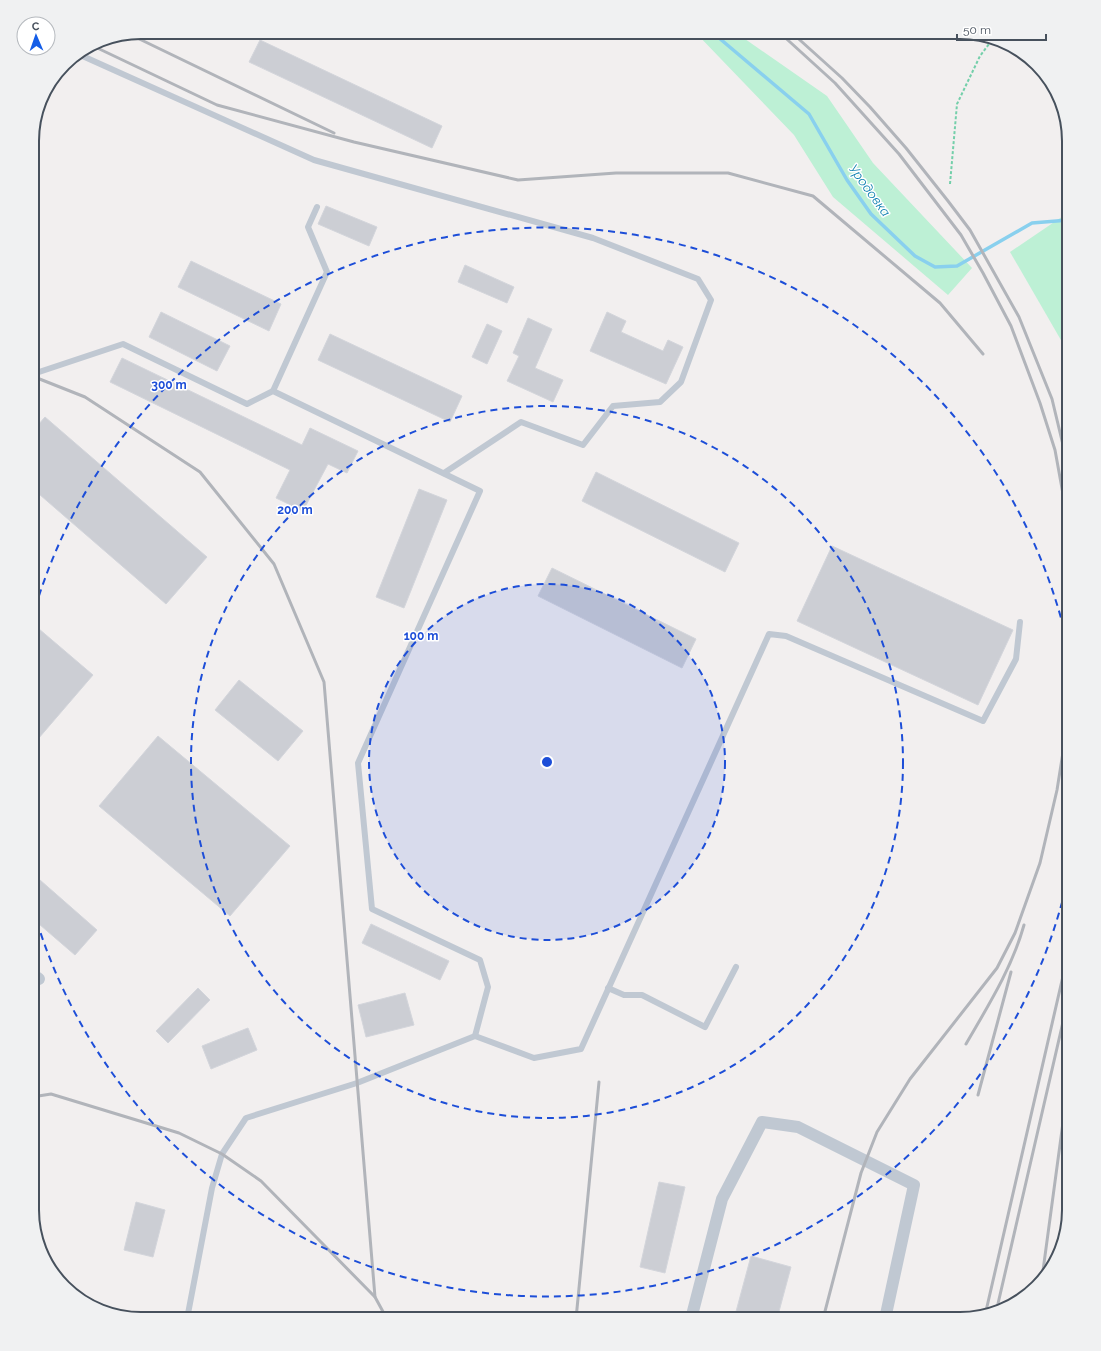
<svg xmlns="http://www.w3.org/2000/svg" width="1101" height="1351" viewBox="0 0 1101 1351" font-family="Raleway,sans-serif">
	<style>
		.green { fill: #bdf0d5 }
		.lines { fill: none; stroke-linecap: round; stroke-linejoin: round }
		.stream { stroke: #89d0ee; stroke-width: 3.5 }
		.building { fill: #ccced4; stroke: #d3d5db }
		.path { stroke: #74cfaa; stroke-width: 2; stroke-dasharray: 3 2; stroke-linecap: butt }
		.service { stroke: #c0c8d2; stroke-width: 6 }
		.minor { stroke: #c0c8d2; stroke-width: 12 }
		.rail { stroke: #b1b4ba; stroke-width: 3 }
		.ring { fill: none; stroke: #1d4ed8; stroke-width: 2; stroke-dasharray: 7 5 }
		.labels { text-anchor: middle; stroke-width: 3; stroke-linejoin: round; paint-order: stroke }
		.water-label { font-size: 13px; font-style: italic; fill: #087daf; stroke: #fff }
		.rim { fill: none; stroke: #47515d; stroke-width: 2 }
		.centre { fill: #1d4ed8; stroke: #fff; stroke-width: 2 }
		.ring-label { font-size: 12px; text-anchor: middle; font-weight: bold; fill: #1d4ed8; stroke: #fff; stroke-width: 3; stroke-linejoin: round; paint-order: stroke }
	</style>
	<rect width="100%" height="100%" fill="#f2efef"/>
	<g class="green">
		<polygon points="695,32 735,32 827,96 873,163 972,268 948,295 833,197 794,135"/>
		<polygon points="1069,212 1069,354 1010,252"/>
	</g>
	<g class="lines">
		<polyline class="stream" points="712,32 809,114 847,180 871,214 915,256 935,267 957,266 1032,223 1069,220"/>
	</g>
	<g class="building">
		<polygon points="260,40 442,126 432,148 249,62"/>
		<polygon points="326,206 377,227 369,246 318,224"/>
		<polygon points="191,261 281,304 269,331 178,287"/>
		<polygon points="465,265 514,287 507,303 458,282"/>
		<polygon points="161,312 230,346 217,371 149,337"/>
		<polygon points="607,312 626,321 621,332 663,351 668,340 683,347 666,384 590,351"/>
		<polygon points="528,318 552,329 535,368 563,380 553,402 507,381 519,356 513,353"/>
		<polygon points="487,324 502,331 487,364 472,357"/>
		<polygon points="330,334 462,396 450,422 318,360"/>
		<polygon points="122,358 302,445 310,428 358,451 347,473 328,464 303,511 276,498 290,470 110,382"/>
		<polygon points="45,417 207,557 166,604 32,488 32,432"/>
		<polygon points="596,472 739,543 725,572 582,501"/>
		<polygon points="419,489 447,500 404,608 376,597"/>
		<polygon points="832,546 1013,630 978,705 797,621"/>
		<polygon points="552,568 696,639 682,668 538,596"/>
		<polygon points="32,623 93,675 32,746"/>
		<polygon points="239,680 303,731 278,761 215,710"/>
		<polygon points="158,736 290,846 230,916 99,806"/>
		<polygon points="32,873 97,930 75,955 32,918"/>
		<polygon points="371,924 449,961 440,980 362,943"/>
		<polygon points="198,988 210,1000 168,1043 156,1031"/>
		<polygon points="405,993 414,1025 366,1037 358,1005"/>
		<polygon points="248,1028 257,1050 211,1069 202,1046"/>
		<polygon points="659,1182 685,1187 665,1273 640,1267"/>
		<polygon points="136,1202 165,1210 153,1257 124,1250"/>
		<polygon points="751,1256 791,1267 777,1319 734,1319"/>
	</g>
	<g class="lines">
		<polyline class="path" points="950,184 957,104 980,56 992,40"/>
		<g class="service">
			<polyline points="78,54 314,160 593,238 698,279 711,300 681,382 660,402 613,406 583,445 521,422 444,473"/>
			<polyline points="32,369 39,372 123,344 247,404 273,391 480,491 358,763 372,909 480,960 488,987 475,1036"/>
			<polyline points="273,391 327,272 308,227 317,207"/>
			<polyline points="608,988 624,995 642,995 705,1027 736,967"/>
			<polyline points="187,1319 212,1188 222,1154 246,1118 357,1083 475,1036 534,1058 581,1049 769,634 786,636 983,721 1016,659 1020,622"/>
		</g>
		<g class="minor">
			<polyline points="32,974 39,979"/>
			<polyline points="691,1319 722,1199 762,1122 798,1127 914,1185 885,1319"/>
		</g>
		<g class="rail">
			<polyline points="779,32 835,83 899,154 961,235 983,273 1011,326 1040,403 1055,450 1069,527"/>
			<polyline points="791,32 842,78 870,107 906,148 948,201 970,230 1019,317 1052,399 1069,470"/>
			<polyline points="129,34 334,133"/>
			<polyline points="91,45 217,105 354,142 518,180 616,173 728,173 813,196 940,303 983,354"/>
			<polyline points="32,376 85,397 200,472 274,564 324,682 375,1297"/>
			<path d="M966,1044C988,1006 1012,968 1024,925"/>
			<polyline points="978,1095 1011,972"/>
			<polyline points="32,1097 51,1094 179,1133 222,1154 261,1181 375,1297 387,1319"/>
			<polyline points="1042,1278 1069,1078"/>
			<polyline points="997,1308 1069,996"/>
			<polyline points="986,1311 1069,950"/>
			<polyline points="576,1319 599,1082"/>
			<polyline points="823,1319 861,1173 877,1132 910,1079 997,968 1015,933 1040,863 1057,790 1064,746"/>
		</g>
	</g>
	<circle cx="547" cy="762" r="178" fill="#1d4ed8" fill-opacity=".12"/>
	<g class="ring">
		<circle cx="547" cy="762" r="178"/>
		<circle cx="547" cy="762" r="356"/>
		<path d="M1068 878A534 534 0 0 1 32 905M32 619A534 534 0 0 1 1068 646"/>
	</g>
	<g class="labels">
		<g class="water-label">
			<text transform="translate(870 190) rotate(54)" y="5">Уродовка</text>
		</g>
	</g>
	<path d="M0 0H1101V1351H0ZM141 39H960A102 102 0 0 1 1062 141V1210A102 102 0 0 1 960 1312H141A102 102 0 0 1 39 1210V141A102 102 0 0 1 141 39Z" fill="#f0f1f2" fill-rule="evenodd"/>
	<path class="rim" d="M141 39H960A102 102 0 0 1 1062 141V1210A102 102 0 0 1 960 1312H141A102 102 0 0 1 39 1210V141A102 102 0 0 1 141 39Z"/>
	<circle cx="547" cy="762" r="6" class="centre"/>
	<g class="ring-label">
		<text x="169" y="389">300 m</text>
		<text x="295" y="514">200 m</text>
		<text x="421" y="640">100 m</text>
	</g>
	<g transform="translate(36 36) rotate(358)"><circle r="19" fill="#ffffff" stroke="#b5b9be"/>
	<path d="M0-3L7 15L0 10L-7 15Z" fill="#145de7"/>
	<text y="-6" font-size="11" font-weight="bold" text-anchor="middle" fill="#47515d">С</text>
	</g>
	<path d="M957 34v6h89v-6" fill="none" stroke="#47515d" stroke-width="2"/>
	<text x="963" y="34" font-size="12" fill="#47515d" stroke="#ffffff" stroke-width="3" paint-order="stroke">50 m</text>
</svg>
